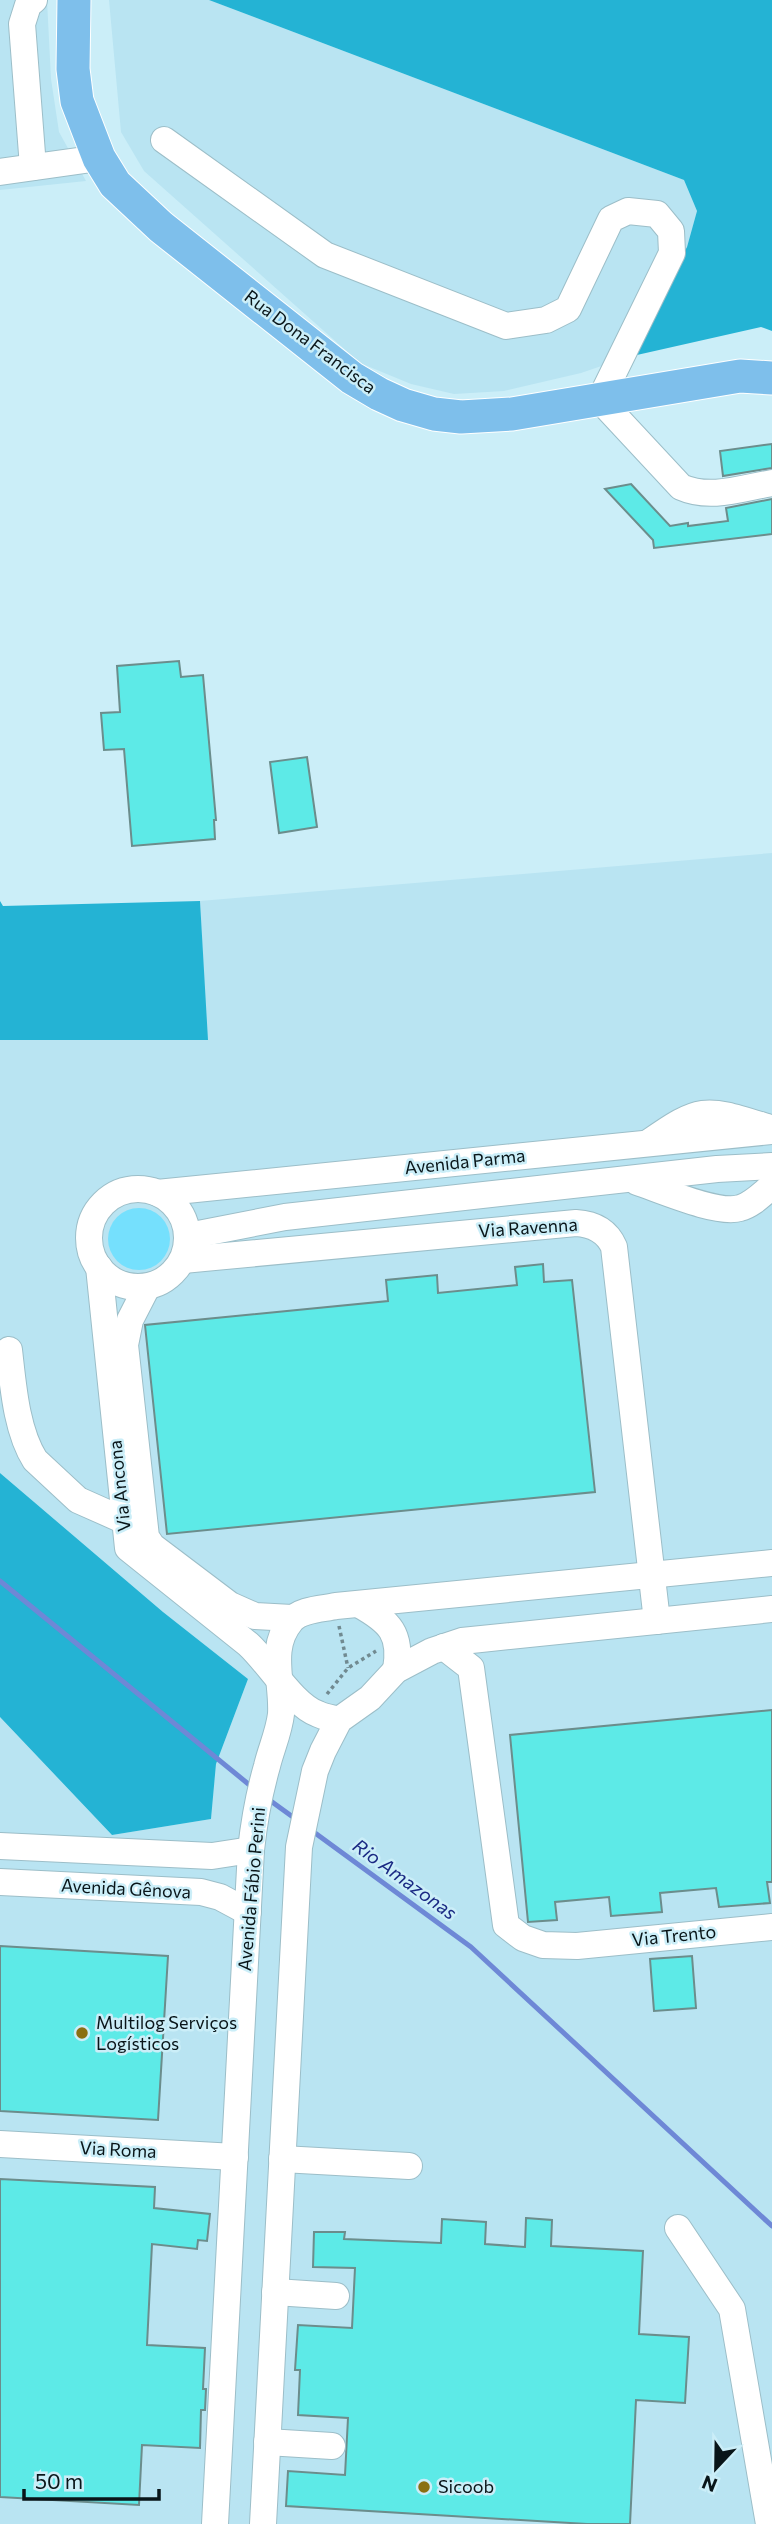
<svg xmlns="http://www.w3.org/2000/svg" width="772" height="2524" viewBox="0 0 772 2524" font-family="Commissioner,sans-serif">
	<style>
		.built { fill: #b9e4f2 }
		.green { fill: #75e0fd }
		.forest { fill: #24b3d4 }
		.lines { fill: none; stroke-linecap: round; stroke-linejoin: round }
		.stream { stroke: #6e88d6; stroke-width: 5 }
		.building { fill: #5deae7; stroke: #6b8d8c; stroke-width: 2 }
		.minor-casing { stroke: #9cbec8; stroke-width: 28 }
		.major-casing { stroke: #fff; stroke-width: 35 }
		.path { stroke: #718a91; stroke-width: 3.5; stroke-dasharray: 3.5 3.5; stroke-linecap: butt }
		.minor { stroke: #fff; stroke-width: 26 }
		.major { stroke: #7ebfeb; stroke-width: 33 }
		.poi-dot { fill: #8a6f11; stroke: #cbeef8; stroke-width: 2.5 }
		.labels { text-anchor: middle; stroke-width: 5; stroke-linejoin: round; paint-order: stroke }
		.street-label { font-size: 18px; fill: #091519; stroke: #cbeef8 }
		.poi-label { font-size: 18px; fill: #091519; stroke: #cbeef8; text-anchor: start }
		.water-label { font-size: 19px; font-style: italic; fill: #1a2983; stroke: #cbeef8 }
	</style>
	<rect width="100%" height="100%" fill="#cbeef8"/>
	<g class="built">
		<polygon points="0,0 47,0 51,79 59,132 86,181 0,190"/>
		<polygon points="109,0 209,0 684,180 697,211 687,247 628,357 581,373 504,391 454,394 411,384 360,363 144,171 121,132"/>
		<polygon points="772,853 772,2524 0,2524 0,1717 112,1835 211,1819 216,1764 248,1679 163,1612 0,1473 0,1040 207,1040 200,901"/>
	</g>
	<circle class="green" cx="139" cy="1239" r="31"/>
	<g class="forest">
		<polygon points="209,0 772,0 772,331 761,327 628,357 687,247 697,211 684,180"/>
		<polygon points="0,901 3,906 200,901 208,1040 0,1040"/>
		<polygon points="0,1473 163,1612 248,1679 216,1764 211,1819 112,1835 0,1717"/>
	</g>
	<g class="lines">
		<g class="stream">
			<polyline points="0,1581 252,1787"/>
			<polyline points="268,1799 297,1820"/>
			<polyline points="311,1830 471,1947 772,2226"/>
		</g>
	</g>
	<g class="building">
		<polygon points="772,444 772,468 723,476 720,451"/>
		<polygon points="631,484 670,526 688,523 688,526 728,521 726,508 772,499 772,534 654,548 653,540 605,489"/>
		<polygon points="179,661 181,677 203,675 216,820 214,820 215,839 132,846 124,749 104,750 101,713 120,712 117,666"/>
		<polygon points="307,757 317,827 279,833 270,762"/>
		<polygon points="543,1264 544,1282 572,1280 595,1492 167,1534 145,1325 388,1301 386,1280 437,1275 438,1293 517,1285 515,1267"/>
		<polygon points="772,1710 772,1882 767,1882 770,1903 719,1907 716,1888 660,1893 662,1912 611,1916 609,1897 555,1902 557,1920 528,1922 510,1735"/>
		<polygon points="0,1946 168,1956 158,2120 0,2111"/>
		<polygon points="692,1956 696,2008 654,2011 650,1959"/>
		<polygon points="0,2179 155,2187 154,2208 210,2214 207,2241 198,2240 197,2249 152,2244 147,2345 205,2348 203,2389 206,2389 205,2410 201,2410 200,2448 142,2445 139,2505 0,2497"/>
		<polygon points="526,2218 552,2220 551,2246 643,2251 639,2334 689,2337 685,2403 636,2400 630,2524 587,2524 286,2506 288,2471 345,2475 348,2418 298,2415 300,2370 295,2370 298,2325 352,2328 355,2268 313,2267 314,2232 345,2232 344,2239 441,2243 442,2219 486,2222 485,2244 525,2247"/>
	</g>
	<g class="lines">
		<defs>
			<g id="minor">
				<path d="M164,140L325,255L506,326L546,320L568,309L611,219L628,211L657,214L671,231L672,253L600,400L681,487C710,500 742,488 772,483"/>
				<polyline points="33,167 22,24 28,5 34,0"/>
				<polyline points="0,172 99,158"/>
				<path d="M648,1143C702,1105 705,1108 767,1127"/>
				<path d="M637,1182C661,1190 718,1215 740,1208C752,1205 762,1194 772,1186"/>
				<circle cx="138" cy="1238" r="49"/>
				<polyline points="157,1193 772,1131"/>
				<polyline points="188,1236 285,1217 717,1169 772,1166"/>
				<path d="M183,1260L576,1223C593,1224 607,1231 614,1247L657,1621"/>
				<path d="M99,1267L128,1548L248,1644C269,1663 293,1705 318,1714C324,1717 332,1718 339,1720"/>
				<polyline points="147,1287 130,1320 125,1345 146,1537 152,1546 230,1605 255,1616 292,1618"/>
				<path d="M9,1350C13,1384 16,1430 35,1460L78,1500L123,1520"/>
				<path d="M360,1605C390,1622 402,1634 396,1670"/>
				<polyline points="444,1647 471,1668 506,1925 523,1938 543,1945 577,1946 772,1927"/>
				<polyline points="0,1846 212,1856 251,1850"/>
				<polyline points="0,1882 201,1892 220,1897 248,1912"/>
				<polyline points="0,2144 235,2157"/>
				<polyline points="282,2159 409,2166"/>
				<polyline points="678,2228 732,2309 769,2524"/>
				<polyline points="275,2292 336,2296"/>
				<polyline points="267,2442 332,2446"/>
				<path d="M215,2524L251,1850C254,1822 259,1794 267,1766C271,1749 279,1732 281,1714C283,1682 268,1648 291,1621C300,1609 322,1609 336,1606L772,1563"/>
				<polyline points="263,2524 299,1847 315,1771 323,1751 339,1720 370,1698 396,1670 432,1651 462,1641 772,1609"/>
			</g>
			<polyline id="major" points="74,0 73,69 77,101 99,158 115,184 161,227 352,378 379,394 403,405 434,414 461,417 512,414 740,376 772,378"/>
		</defs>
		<use href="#minor" class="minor-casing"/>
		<use href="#major" class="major-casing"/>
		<g class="path">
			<polyline points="339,1626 348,1668"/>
			<polyline points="327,1694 348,1668 376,1651"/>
		</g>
		<use href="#minor" class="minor"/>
		<use href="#major" class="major"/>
	</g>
	<g class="poi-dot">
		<circle cx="82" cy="2033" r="7"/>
		<circle cx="424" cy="2487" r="7"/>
	</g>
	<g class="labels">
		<g class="street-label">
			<text transform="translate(310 342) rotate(37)" y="6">Rua Dona Francisca</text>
			<text transform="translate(465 1162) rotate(-6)" y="6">Avenida Parma</text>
			<text transform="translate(528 1228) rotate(-4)" y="6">Via Ravenna</text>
			<text transform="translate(120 1486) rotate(-96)" y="6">Via Ancona</text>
			<text transform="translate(126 1889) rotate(3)" y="6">Avenida Gênova</text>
			<text transform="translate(252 1889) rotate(-85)" y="6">Avenida Fábio Perini</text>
			<text transform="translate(674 1936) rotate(-6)" y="6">Via Trento</text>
			<text transform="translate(118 2150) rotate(3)" y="6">Via Roma</text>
		</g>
		<g class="poi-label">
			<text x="96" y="2029">Multilog Serviços<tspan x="96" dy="21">Logísticos</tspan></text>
			<text x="438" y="2493">Sicoob</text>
		</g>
		<g class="water-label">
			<text transform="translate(405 1879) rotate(36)" y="7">Rio Amazonas</text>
		</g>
	</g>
	<g transform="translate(716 2468) rotate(202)" stroke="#cbeef8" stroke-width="5" paint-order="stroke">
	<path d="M0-5L12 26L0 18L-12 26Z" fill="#091519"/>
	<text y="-10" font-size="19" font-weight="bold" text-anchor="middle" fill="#091519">N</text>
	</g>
	<path d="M24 2489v10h135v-10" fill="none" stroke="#091519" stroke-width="3.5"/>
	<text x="35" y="2489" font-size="21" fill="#091519" stroke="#cbeef8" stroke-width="5" paint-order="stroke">50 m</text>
</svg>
